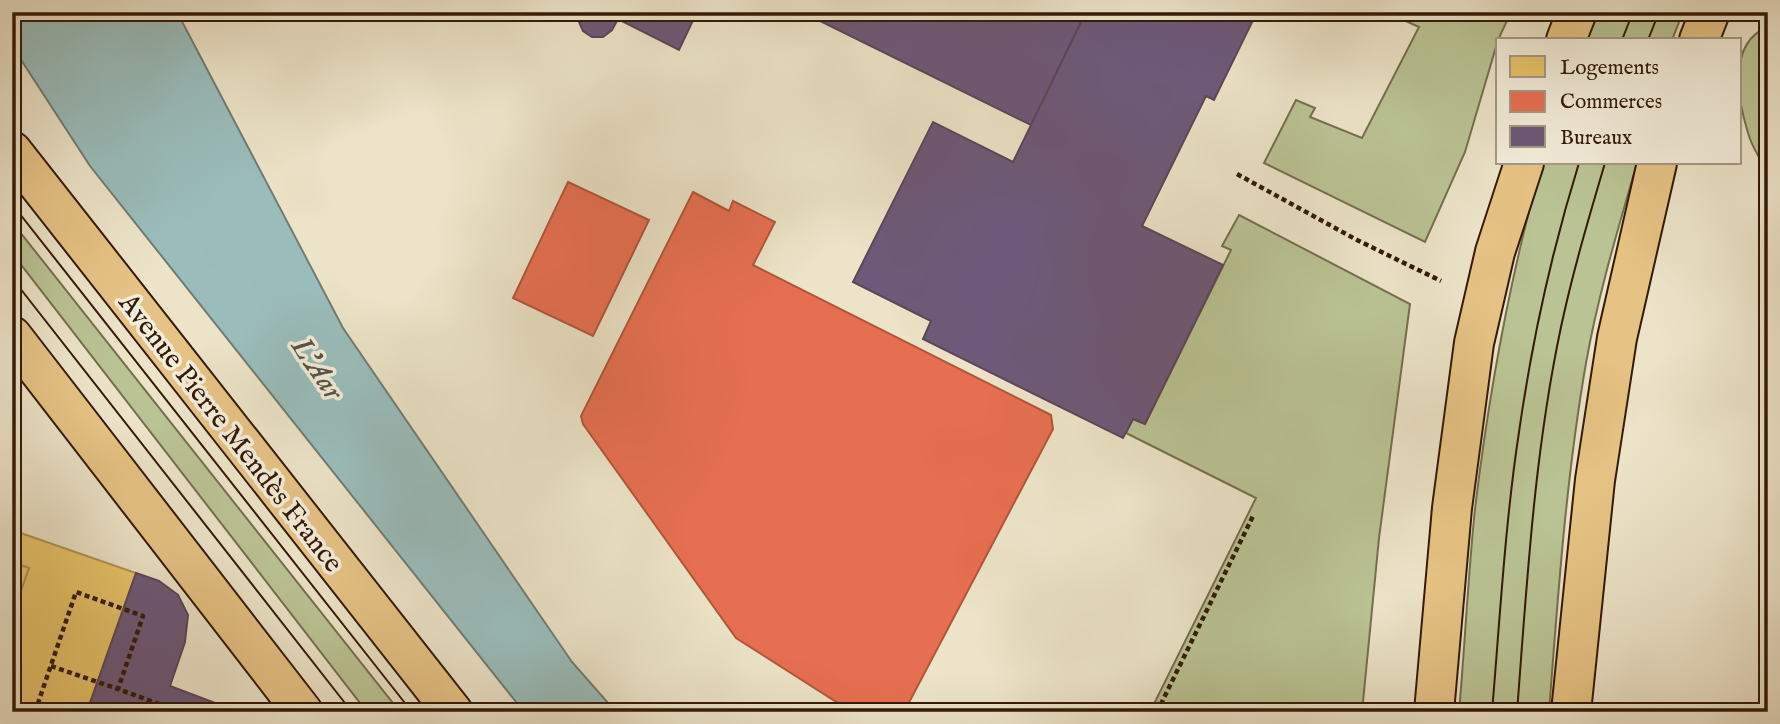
<svg xmlns="http://www.w3.org/2000/svg" width="1780" height="724" viewBox="0 0 1780 724" font-family="'IM FELL English',serif">
	<style>
		.green { fill: #bac394; stroke: #766e4e; stroke-width: 2 }
		.water { fill: #9abdbc; stroke: #717c74; stroke-width: 2 }
		.homes { fill: #e9c46a; stroke: #b2914c; stroke-width: 2 }
		.shops { fill: #e76f51; stroke: #b1563b; stroke-width: 2 }
		.offices { fill: #6d597a; stroke: #5c4658; stroke-width: 2 }
		.lines { fill: none; stroke-linecap: round; stroke-linejoin: round }
		.major-casing { stroke: #331a07; stroke-width: 42 }
		.path { stroke: #331a07; stroke-width: 4.5; stroke-dasharray: 5 3.5; stroke-linecap: butt }
		.major { stroke: #e6c284; stroke-width: 38 }
		.tram { stroke: #331a07; stroke-width: 2 }
		.labels { text-anchor: middle; stroke-width: 7; stroke-linejoin: round; paint-order: stroke }
		.street-label { font-size: 28px; fill: #331a07; stroke: #f3eddb }
		.water-label { font-size: 30px; font-style: italic; fill: #575346; stroke: #f3eddb }
	</style>
	<rect width="100%" height="100%" fill="#ece3c8"/>
	<filter id="stains"><feTurbulence type="fractalNoise" baseFrequency=".00286" numOctaves="4"/><feColorMatrix values="0 0 0 0 .2 0 0 0 0 .09 0 0 0 0 .02 0 0 0 .5 -.17"/></filter>
	<radialGradient id="worn" r=".72"><stop offset=".6" stop-color="#630" stop-opacity="0"/><stop offset="1" stop-color="#630" stop-opacity=".3"/></radialGradient>
	<g class="green">
		<polygon points="1386,12 1511,12 1498,40 1465,152 1425,242 1264,163 1296,100 1315,108 1310,117 1362,138 1419,27"/>
		<polygon points="1596,12 1683,12 1672,40 1584,40"/>
		<path d="M1768,27V173C1762,162 1754,150 1750,139C1739,106 1725,43 1768,27Z"/>
		<path d="M1542,163H1637C1618,229 1598,295 1586,363C1566,478 1558,595 1549,712H1459C1465,644 1468,576 1475,509C1489,392 1510,276 1542,163Z"/>
		<polygon points="1239,215 1410,304 1379,538 1362,712 1150,712 1256,498 1126,433 1133,419 1145,424 1231,250 1222,246"/>
		<polygon points="12,222 400,712 367,712 12,253"/>
	</g>
	<polygon class="water" points="12,12 177,12 343,328 572,662 616,712 524,712 90,166 12,46"/>
	<g class="homes">
		<polygon points="12,530 136,573 90,703 114,712 12,712 12,615 29,568 12,562"/>
		<polygon points="12,562 29,568 12,615"/>
	</g>
	<g class="shops">
		<polygon points="568,182 649,220 593,336 513,298"/>
		<polygon points="693,192 729,211 733,201 775,222 753,265 1051,415 1053,429 904,712 852,712 736,638 583,424 581,416"/>
	</g>
	<g class="offices">
		<polygon points="582,12 697,12 679,50 618,19 612,30 603,37 592,37 583,31 579,22"/>
		<polygon points="802,12 1086,12 1031,125"/>
		<polygon points="1086,12 1257,12 1214,100 1206,96 1142,226 1223,265 1145,424 1133,419 1123,438 923,339 931,321 853,282 933,122 1013,162"/>
		<polygon points="136,573 159,581 178,595 188,615 185,642 170,686 226,707 224,712 114,712 90,703"/>
	</g>
	<g class="lines">
		<defs>
			<g id="major">
				<polyline points="1566,40 1577,12"/>
				<polyline points="1699,40 1710,12"/>
				<polyline points="12,151 453,712"/>
				<polyline points="12,336 303,712"/>
				<polyline points="1434,712 1452,508 1474,343 1495,252 1524,163"/>
				<polyline points="1571,712 1595,480 1617,338 1657,163"/>
			</g>
		</defs>
		<use href="#major" class="major-casing"/>
		<g class="path">
			<polyline points="1237,174 1357,240 1441,281"/>
			<polyline points="51,666 118,689"/>
			<polyline points="35,712 76,592 143,616 118,689 181,712"/>
			<polyline points="1157,712 1253,516"/>
		</g>
		<use href="#major" class="major"/>
		<g class="tram">
			<polyline points="1622,40 1633,12"/>
			<polyline points="1648,40 1659,12"/>
			<polyline points="12,204 412,712"/>
			<polyline points="12,278 352,712"/>
			<path d="M1492,712C1500,618 1505,524 1519,432C1532,341 1552,250 1579,163"/>
			<path d="M1517,712C1527,583 1534,454 1561,327C1573,271 1589,217 1605,163"/>
		</g>
	</g>
	<g class="labels">
		<g class="street-label">
			<text transform="translate(232 432) rotate(52)" y="10">Avenue Pierre Mendès France</text>
		</g>
		<g class="water-label">
			<text transform="translate(318 368) rotate(56)" y="10">L'Aar</text>
		</g>
	</g>
	<rect width="1780" height="724" fill="none" stroke="#ece3c8" stroke-width="42"/>
	<rect x="14" y="14" width="1752" height="696" fill="none" stroke="#331a07" stroke-width="3.5"/>
	<rect x="21" y="21" width="1738" height="682" fill="none" stroke="#331a07" stroke-width="2"/>
	<rect x="1496" y="38" width="245" height="126" fill="#f3eddb" stroke="#a69986" stroke-width="2"/>
	<rect x="1510" y="56" width="35" height="21" fill="#e9c46a" stroke="#a69986" stroke-width="2"/>
	<text x="1560" y="74" font-size="21" fill="#331a07">Logements</text>
	<rect x="1510" y="91" width="35" height="21" fill="#e76f51" stroke="#a69986" stroke-width="2"/>
	<text x="1560" y="108" font-size="21" fill="#331a07">Commerces</text>
	<rect x="1510" y="126" width="35" height="21" fill="#6d597a" stroke="#a69986" stroke-width="2"/>
	<text x="1560" y="144" font-size="21" fill="#331a07">Bureaux</text>
	<rect width="100%" height="100%" filter="url(#stains)"/>
	<rect width="100%" height="100%" fill="url(#worn)"/>
</svg>
